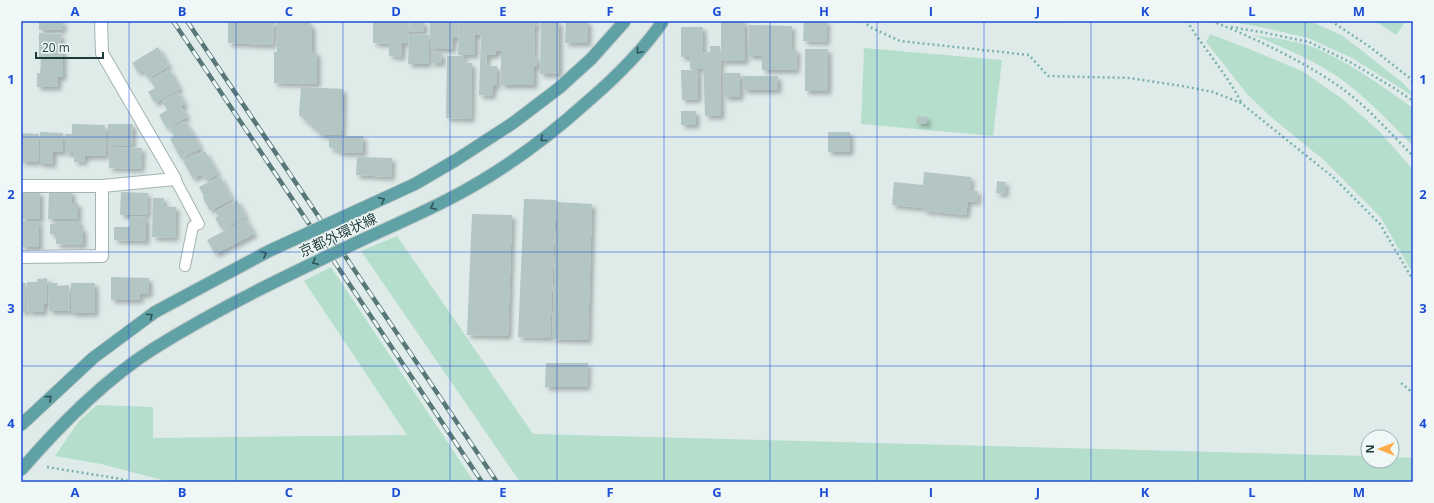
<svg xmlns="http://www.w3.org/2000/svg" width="1434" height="503" viewBox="0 0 1434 503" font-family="'Open Sans','Noto Sans JP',sans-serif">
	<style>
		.green { fill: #b5decd }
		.building { fill: #b3c6c3; filter: url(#shadow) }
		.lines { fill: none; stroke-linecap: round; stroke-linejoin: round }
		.service-casing { stroke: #a1b3b2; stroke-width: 12 }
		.minor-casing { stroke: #a1b3b2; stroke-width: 14 }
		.path { stroke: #7cb1b1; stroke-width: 2.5; stroke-dasharray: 2 3; stroke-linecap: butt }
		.service { stroke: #fff; stroke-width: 10 }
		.minor { stroke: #fff; stroke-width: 12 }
		.rail-casing { stroke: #587778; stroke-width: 4.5 }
		.rail { stroke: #eff8f6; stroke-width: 3; stroke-dasharray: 9; stroke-linecap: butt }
		.primary-bridge-casing { stroke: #c0c8c8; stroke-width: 14; stroke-linecap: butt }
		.primary-bridge { stroke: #5fa1a4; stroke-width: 12 }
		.oneway { stroke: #2e5456 }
		.grid { fill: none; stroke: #1d4ed8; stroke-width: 1; stroke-opacity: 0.55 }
		.labels { text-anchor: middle; stroke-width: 3; stroke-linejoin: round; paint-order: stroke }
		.street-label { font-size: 14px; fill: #1e3b3c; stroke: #eff8f6 }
		.neatline { fill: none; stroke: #1d4ed8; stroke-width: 1.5 }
		.grid-label { font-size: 13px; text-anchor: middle; font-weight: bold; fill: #1d4ed8 }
	</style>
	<defs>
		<filter id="shadow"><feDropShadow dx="3.5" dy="3.5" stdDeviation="2" flood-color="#0004"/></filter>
	</defs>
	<rect width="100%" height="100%" fill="#deebe9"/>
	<g class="green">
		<polygon points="1226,21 1310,21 1343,36 1403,83 1413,94 1413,96 1352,58 1308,38 1261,27"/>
		<polygon points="1375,21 1406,21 1396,35"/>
		<polygon points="1210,34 1249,49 1302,71 1344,100 1381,133 1413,170 1413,274 1381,218 1326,162 1270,116 1248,95 1206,42"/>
		<path d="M1253,35C1271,38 1292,40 1310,46C1345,59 1382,86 1413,108V146C1390,123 1367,98 1341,79C1314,60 1283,47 1253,35Z"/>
		<polygon points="864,48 1002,60 993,136 861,124"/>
		<polygon points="397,236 533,434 1368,456 1368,461 1392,461 1392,457 1413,458 1413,482 520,482 361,251"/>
		<polygon points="331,267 474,482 170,482 101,464 55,456 79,421 97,405 153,407 153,438 407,435 304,281"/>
	</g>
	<g class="building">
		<rect x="39" y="21" width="24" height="9"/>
		<polygon points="228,21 274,21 273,45 228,43"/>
		<polygon points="277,21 309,21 309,25 312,25 312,52 317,52 317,84 274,83 274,52 277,52"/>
		<polygon points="373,21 409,21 408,43 402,43 402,57 389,56 389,44 373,43"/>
		<polygon points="410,21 424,21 424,32 409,31"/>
		<polygon points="430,21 458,21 458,38 453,38 453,49 430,49"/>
		<polygon points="459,21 539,21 539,25 535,25 534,57 537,58 537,67 534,67 534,85 501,85 501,40 501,51 496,51 496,55 487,55 486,66 497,66 497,86 493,86 492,96 479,95 481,35 475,35 475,55 458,55"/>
		<polygon points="541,21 559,21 559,74 540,74"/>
		<polygon points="566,21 588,21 588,43 565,43"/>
		<rect x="721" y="21" width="24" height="40"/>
		<polygon points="804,21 827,21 826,42 803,41"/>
		<polygon points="749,25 792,26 791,49 797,50 796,70 762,70 762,56 748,56"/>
		<polygon points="681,27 703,27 703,53 710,52 710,46 720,46 721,116 705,116 703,58 703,69 690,69 690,57 681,57"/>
		<polygon points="39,33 61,34 60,49 63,49 63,77 58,77 58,87 37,87 37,73 40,73 41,59 39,59"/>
		<polygon points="409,34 429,35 428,64 408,64"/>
		<polygon points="158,47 169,66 148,79 143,70 138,73 132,63"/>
		<rect x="805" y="49" width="23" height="42"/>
		<rect x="431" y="53" width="11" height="10"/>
		<polygon points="447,56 464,56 463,62 472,63 471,119 446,118"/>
		<polygon points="169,69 180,89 155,103 148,92 155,88 150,80"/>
		<polygon points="681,70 698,70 698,99 682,100"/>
		<rect x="724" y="73" width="16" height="24"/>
		<rect x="743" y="76" width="35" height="14"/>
		<polygon points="301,87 343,89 342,135 321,135 299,115"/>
		<polygon points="178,92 185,104 181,106 187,117 167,129 159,115 167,110 162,101"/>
		<rect x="681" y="111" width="15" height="14"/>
		<polygon points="917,116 927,117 927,124 916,123"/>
		<polygon points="185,121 201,148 181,159 170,139 174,136 170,129"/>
		<polygon points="72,124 105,125 106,156 84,156 85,161 74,162 74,153 65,153 65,134 72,134"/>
		<polygon points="108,124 133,124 132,146 108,146"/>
		<polygon points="40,132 63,133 63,152 53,152 53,164 40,164"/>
		<rect x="828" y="132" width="22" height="20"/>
		<polygon points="21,133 39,134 39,162 21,162"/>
		<polygon points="329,136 363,136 363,153 342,153 329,147"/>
		<polygon points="109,147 142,148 141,169 109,168"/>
		<polygon points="205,151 218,174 206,181 201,174 193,179 183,161 196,153 197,156"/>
		<polygon points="357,157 392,158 391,177 356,175"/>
		<polygon points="924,172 971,177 970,190 978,191 977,202 968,201 966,215 924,211 923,208 892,205 894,182 923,185"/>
		<polygon points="220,176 232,199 210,211 203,198 204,196 199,187"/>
		<polygon points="997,181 1006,182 1005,194 996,193"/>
		<polygon points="49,191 72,191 72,203 78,203 78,219 48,219"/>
		<polygon points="22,192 40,192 40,219 21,219 21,198 22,198"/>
		<polygon points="121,192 148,193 147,215 120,215"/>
		<polygon points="153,198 164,198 163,206 176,207 175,238 152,237"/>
		<polygon points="524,199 556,200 550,338 518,337"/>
		<polygon points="237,200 246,217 222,230 215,218 218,216 215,212"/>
		<polygon points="557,202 592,204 588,340 552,339"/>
		<polygon points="472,214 512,215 508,336 467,335"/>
		<polygon points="130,216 146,217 146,241 114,240 114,227 130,227"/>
		<polygon points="246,219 254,234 215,254 207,240"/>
		<polygon points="21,221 39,221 39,247 22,247 21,241"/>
		<polygon points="55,221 80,221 79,228 83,228 83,245 56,244 56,234 50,234 50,224 55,224"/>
		<polygon points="111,277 149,278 149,294 140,294 140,300 111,300"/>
		<polygon points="47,278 47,304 44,304 44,312 28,312 27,282 37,282 37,279"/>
		<rect x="21" y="283" width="5" height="29"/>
		<polygon points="48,283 57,283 57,286 69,285 70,311 49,311"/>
		<rect x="71" y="283" width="24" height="30"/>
		<polygon points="546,363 588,363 587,387 545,387"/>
	</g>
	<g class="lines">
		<defs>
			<polyline id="service" points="175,179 199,224 193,226 185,266"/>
			<g id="minor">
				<polyline points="21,186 102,186 175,179 102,53 101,21"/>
				<polyline points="21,257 102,256 102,186"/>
			</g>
		</defs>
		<use href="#service" class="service-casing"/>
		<use href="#minor" class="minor-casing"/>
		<g class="path">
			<polyline points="863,21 870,27 900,41 1029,55 1048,76 1130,78 1182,86 1213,92 1241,103 1334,178 1380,224 1413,280"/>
			<polyline points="1036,21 1059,21"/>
			<path d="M1187,21C1204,49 1226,73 1241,102"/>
			<path d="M1212,21C1254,38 1301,60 1337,85C1364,103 1390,133 1413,156"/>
			<polyline points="1331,21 1370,47 1411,79 1413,82"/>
			<polyline points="1231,27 1261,32 1309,42 1350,62 1394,88 1413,101"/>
			<polyline points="1401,383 1413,393"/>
			<polyline points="47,467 121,479 131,482"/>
		</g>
		<use href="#service" class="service"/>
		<use href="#minor" class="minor"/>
		<defs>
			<g id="rail">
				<polyline points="173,21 482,482"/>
				<polyline points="187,21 497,482"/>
			</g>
		</defs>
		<use href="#rail" class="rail-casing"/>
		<use href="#rail" class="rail"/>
		<defs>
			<g id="primary-bridge">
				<polyline points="21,425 93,358 155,312 269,251 415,184 456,160 513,123 559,88 591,59 625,21"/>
				<path d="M21,470C60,425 103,381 153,349C220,307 292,273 364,239C392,226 420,214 447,200C498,174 545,140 587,102C615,78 642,52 663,21"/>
			</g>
		</defs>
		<use href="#primary-bridge" class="primary-bridge-casing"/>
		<use href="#primary-bridge" class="primary-bridge"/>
	</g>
	<defs><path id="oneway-chevron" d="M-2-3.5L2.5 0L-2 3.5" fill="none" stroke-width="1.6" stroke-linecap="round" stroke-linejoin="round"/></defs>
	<g class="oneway">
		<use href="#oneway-chevron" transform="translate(639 51) rotate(130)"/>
		<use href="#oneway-chevron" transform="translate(543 139) rotate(142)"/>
		<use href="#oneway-chevron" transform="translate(382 200) rotate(-25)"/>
		<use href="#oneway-chevron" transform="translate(433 207) rotate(155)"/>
		<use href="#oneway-chevron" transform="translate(264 254) rotate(-27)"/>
		<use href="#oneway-chevron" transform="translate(315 262) rotate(155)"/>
		<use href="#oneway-chevron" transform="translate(150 316) rotate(-36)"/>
		<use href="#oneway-chevron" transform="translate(49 398) rotate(-42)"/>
	</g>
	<path class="grid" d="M129,21V482M236,21V482M343,21V482M450,21V482M557,21V482M664,21V482M770,21V482M877,21V482M984,21V482M1091,21V482M1198,21V482M1305,21V482M21,137H1413M21,252H1413M21,366H1413"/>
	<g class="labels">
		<g class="street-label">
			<text transform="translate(338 235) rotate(-25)" y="5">京都外環状線</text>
		</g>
	</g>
	<rect width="1434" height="503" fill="none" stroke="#eff8f6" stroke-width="44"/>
	<g transform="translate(1380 449) rotate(270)"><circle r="19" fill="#eff8f6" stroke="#9bacac"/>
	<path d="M0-3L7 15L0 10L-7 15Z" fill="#fdac4a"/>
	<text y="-6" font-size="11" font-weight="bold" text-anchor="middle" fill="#1e3b3c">N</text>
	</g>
	<path d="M36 52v6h67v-6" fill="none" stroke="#1e3b3c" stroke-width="2"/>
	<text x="42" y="52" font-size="12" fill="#1e3b3c" stroke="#eff8f6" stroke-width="3" paint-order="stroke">20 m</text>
	<rect x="22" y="22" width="1390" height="459" class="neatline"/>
	<g class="grid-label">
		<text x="75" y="16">A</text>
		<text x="182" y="16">B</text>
		<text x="289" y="16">C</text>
		<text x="396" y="16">D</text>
		<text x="503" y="16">E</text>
		<text x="610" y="16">F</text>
		<text x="717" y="16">G</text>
		<text x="824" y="16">H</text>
		<text x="931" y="16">I</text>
		<text x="1038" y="16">J</text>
		<text x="1145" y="16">K</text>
		<text x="1252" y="16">L</text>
		<text x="1359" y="16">M</text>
		<text x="11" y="84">1</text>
		<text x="1423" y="84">1</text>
		<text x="11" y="199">2</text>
		<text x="1423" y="199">2</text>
		<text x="11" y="313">3</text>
		<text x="1423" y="313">3</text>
		<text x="11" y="428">4</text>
		<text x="1423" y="428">4</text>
		<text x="75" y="497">A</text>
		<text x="182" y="497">B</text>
		<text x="289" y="497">C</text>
		<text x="396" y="497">D</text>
		<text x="503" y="497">E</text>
		<text x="610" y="497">F</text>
		<text x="717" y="497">G</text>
		<text x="824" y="497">H</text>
		<text x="931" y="497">I</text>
		<text x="1038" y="497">J</text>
		<text x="1145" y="497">K</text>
		<text x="1252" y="497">L</text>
		<text x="1359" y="497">M</text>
	</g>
</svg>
